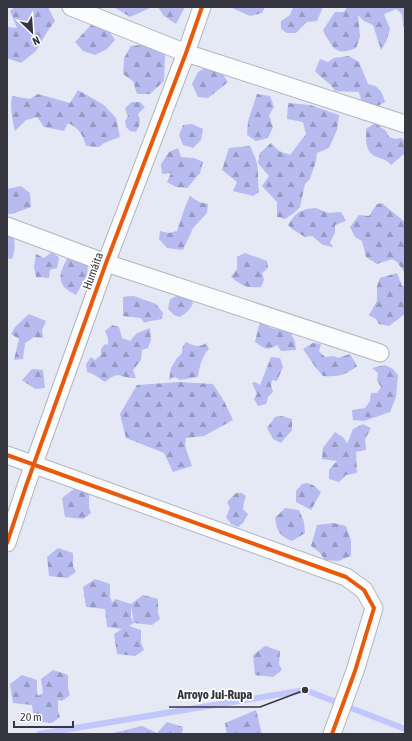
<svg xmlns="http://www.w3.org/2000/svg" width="412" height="741" viewBox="0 0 412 741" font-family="'Asap Condensed',sans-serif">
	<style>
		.forest { fill: url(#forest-firs) }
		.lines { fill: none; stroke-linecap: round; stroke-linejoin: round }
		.stream { stroke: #c1c6fb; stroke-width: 6 }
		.minor-casing { stroke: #b2b4bf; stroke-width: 19 }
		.minor { stroke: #fbfcfe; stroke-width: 17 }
		.cycleway-casing { stroke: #fff; stroke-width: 6 }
		.cycleway { stroke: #e8590c; stroke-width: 4 }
		.labels { text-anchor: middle; stroke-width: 3.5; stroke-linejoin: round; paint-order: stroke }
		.street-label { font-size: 12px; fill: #353640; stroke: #fff }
		.leader { fill: none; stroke: #353640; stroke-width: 1.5 }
		.callout-dot { fill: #353640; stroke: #fff; stroke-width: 1.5 }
		.callout-label { font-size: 13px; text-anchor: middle; font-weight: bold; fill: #353640; stroke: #fff; stroke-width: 3.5; stroke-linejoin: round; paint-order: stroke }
	</style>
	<defs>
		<pattern id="forest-firs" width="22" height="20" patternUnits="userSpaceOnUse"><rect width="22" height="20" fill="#b7bbf0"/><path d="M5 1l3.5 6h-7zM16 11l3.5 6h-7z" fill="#9699c4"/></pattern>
	</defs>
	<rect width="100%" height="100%" fill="#e5e8f5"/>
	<g class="forest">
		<polygon points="15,7 48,7 55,21 47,32 36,51 21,63 7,58 7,27 17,28 10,11"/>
		<polygon points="114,7 150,7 148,9 130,17"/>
		<polygon points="158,7 185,7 176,24 164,16"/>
		<polygon points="230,7 265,7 262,13 250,16"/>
		<polygon points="293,7 323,7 317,21 307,22 296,33 287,33 281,29 281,21 290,15"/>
		<path d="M347,7H405V28L403,26L402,14L396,9L384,14L390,29L386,42L381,50L373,25L364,21L358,15L360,37L356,48C335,57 332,47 323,30L335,12H344Z"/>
		<polygon points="91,25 106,27 115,40 107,49 95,55 83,51 75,42"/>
		<polygon points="152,44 165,54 164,81 150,94 137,94 133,81 123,74 124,58 131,46"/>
		<path d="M349,56L359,62L368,84C379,86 382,91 385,102L376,107H365L361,100L359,92L335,91C330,82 322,79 315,71L320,59L328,62L334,58Z"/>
		<polygon points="206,67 220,70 228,82 208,98 198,97 192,84 198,72"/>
		<path d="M78,90L104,105L116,118L120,137L104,143L99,147L86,146C83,135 79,128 68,123L64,131L44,127L37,117L26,120L15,131C12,118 10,108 12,96L30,99L38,94L70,103Z"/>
		<polygon points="257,94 270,96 274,107 269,115 273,127 268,138 256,141 247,135 248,121"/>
		<path d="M132,102H140L145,107L138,114C141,121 140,125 136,132L130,131L126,127L125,121L128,116L125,108Z"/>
		<polygon points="288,103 310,105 339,115 337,130 329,148 317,153 316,161 310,179 305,184 300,207 294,213 285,219 277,217 277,202 262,186 269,176 258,163 260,153 271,143 279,151 290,155 306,134 303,122 287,119"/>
		<path d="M375,123L386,131L389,137L395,139L402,138L405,142V153L391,165C387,160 383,159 377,157C365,153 366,140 366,129Z"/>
		<polygon points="192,124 203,129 201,140 193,148 183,145 179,135 183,125"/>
		<path d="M250,146C254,154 258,163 258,172C258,179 258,185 259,192L253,196L233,191L237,182L222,170L229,148Z"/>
		<polygon points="178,148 181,157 194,158 203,162 200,173 187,188 176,187 167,182 171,173 162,174 161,164 169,152"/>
		<polygon points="21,186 30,193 31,207 12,214 7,214 7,189"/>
		<polygon points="190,196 199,202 208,204 207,213 193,228 183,250 167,248 159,239 160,231 169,233 177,231 185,207"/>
		<polygon points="382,203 389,209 405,222 405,273 397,262 392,259 377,264 366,257 362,241 355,237 350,227 359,215 369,216 377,204"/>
		<path d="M316,208L328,213L341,212L346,221L335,225V233L330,242L333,247L323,245L312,236L305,237L292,229L288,225C296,212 301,209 316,208Z"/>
		<path d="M7,233L12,234C16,242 15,250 12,259L7,258Z"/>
		<polygon points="52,252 59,258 57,268 50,270 49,278 36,277 34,267 36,254 44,258"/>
		<path d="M245,253L267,261L268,268L262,273L264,280L261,287C246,288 242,286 231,277L237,269V257Z"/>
		<path d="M69,256L88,264L87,275L76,295C73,293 68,291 65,288C56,278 63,266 69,256Z"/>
		<polygon points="397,273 402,286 405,287 405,314 389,326 379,324 376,319 369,315 377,301 377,286 380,278"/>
		<path d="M179,295L189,297L193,303C190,310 186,313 180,317L174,315L168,309L170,299Z"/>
		<path d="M134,296L156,304L163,313L162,319C155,321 150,320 144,323L141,318L123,316V297Z"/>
		<polygon points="29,314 46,321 42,330 43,338 34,337 25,343 23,359 14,360 19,339 11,334 15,327"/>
		<path d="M260,321C271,331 278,328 291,333L295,342L296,350L281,351L277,345C267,352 264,348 255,342Z"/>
		<path d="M112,325L119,327L122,338L130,341L137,333L150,328L151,340L148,348L142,350L141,360L133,370L136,378C120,379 120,369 105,382L93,374L87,372L86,364L91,357L95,360L101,355V349L105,344L108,345V338L105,331Z"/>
		<path d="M186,342C193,346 200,348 206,343L209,349C202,356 199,367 198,377L180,380L175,377L169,380L171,368L177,358L182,353V348Z"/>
		<path d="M313,343L321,344L319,351L325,357L334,356L338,358L350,354L357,366C346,375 339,377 323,376L316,368L303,349Z"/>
		<polygon points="271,357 280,358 283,367 277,381 272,380 271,385 273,392 268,397 266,404 258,406 254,399 257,394 252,383 255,382 260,385"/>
		<polygon points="385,365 393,369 398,375 396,397 390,412 364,421 353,420 352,410 365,408 370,401 371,393 377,393 381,387 377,380 378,373 372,368"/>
		<polygon points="32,369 43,370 45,388 35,389 22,380"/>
		<polygon points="179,382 213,384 224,401 233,420 204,436 186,438 185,446 192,466 173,472 164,453 126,438 120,414 137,385"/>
		<polygon points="282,416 292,419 292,430 281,443 273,439 267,428 275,417"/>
		<polygon points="363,424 371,428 365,439 366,450 356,452 357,473 346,475 339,482 329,479 329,470 337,461 322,459 323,448 335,432 344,438 347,444 353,429"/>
		<polygon points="307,483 313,485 321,492 311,510 296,502 296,491 302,484"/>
		<polygon points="74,489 89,494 89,507 91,513 83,519 65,517 62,498"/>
		<polygon points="236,493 242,493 246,496 244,502 243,509 248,514 243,523 238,527 231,524 226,517 230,508 227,502"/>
		<path d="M285,508L299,510L304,522L305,533L292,541C280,536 277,532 275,518Z"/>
		<polygon points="333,523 346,526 351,541 351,556 338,561 325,560 319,552 311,546 317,525"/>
		<polygon points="58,548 73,553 73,566 76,572 67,578 49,576 47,557"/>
		<polygon points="95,579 110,584 110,597 112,602 116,599 131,604 143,595 158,599 158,613 160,619 152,625 134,623 131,607 131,617 134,623 129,626 141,630 141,643 144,650 135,656 117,654 114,634 122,629 107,627 105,609 86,607 83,587"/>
		<polygon points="265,646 280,651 279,664 282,670 273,677 255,675 253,655"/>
		<polygon points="53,670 68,675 68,688 70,695 62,701 58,700 58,711 60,717 52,723 34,721 32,705 13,703 10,684 22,675 37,680 37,693 38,696 43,693 41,679"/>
		<polygon points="256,710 262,734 227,734 225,723"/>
		<polygon points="167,722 183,727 182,734 109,734 142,726 157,733"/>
	</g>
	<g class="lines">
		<polyline class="stream" points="39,734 305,690 405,729"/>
		<defs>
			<g id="minor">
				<polyline points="71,7 186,53 405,124"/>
				<polyline points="7,226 106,263 380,353"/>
				<polyline points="7,455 346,577 364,590 374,608 355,671 332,734"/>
				<polyline points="7,543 26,486 106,263 186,53 202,7"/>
			</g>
		</defs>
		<use href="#minor" class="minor-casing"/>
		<use href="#minor" class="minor"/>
		<defs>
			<g id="cycleway">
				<polyline points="7,455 346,577 364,590 374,608 355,671 332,734"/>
				<polyline points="7,543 26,486 106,263 186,53 202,7"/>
			</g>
		</defs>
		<use href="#cycleway" class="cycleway-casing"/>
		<use href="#cycleway" class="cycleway"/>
	</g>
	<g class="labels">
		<g class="street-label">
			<text transform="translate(93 271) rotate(-70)" y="4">Humáita</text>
		</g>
	</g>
	<path class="leader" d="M305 690L260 707H169"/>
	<circle class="callout-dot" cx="305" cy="690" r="4"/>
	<g class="callout-label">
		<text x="215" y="699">Arroyo Jui-Rupa</text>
	</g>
	<rect width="412" height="741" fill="none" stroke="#353640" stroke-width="16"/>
	<g transform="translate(32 32) rotate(155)" stroke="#ffffff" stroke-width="3" paint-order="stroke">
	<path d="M0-3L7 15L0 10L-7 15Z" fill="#353640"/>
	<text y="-6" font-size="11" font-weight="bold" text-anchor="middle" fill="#353640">N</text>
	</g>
	<path d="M14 721v6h59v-6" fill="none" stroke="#353640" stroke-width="2"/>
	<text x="20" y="721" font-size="12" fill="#353640" stroke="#ffffff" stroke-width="3" paint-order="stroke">20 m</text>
</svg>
